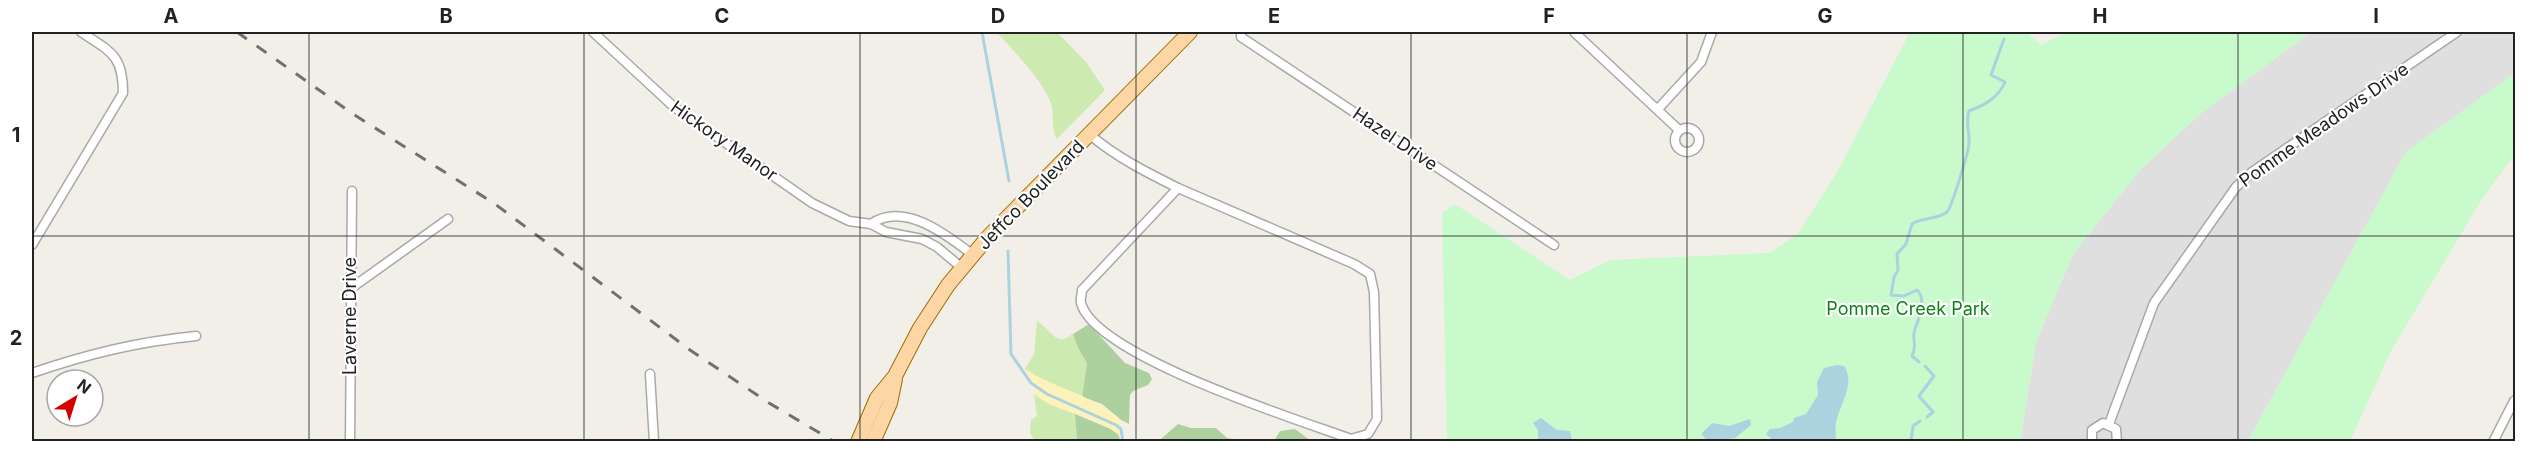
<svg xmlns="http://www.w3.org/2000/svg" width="2547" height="473" viewBox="0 0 2547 473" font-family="Inter,sans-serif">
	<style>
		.residential { fill: #e0dfdf }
		.grass { fill: #cdebb0 }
		.forest { fill: #add19e }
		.sand { fill: #fff1ba }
		.park { fill: #c8facc }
		.water { fill: #aad3df }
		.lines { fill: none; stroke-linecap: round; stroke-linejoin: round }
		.stream { stroke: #aad3df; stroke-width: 3 }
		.minor-casing { stroke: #a9a9a9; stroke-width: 11 }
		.primary-casing { stroke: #a06b00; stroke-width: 16 }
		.minor { stroke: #fff; stroke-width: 8 }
		.primary { stroke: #fcd6a4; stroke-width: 14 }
		.rail { stroke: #707070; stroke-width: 3; stroke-dasharray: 12 12; stroke-linecap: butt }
		.grid { fill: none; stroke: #222; stroke-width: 1.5; stroke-opacity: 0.55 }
		.labels { text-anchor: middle; stroke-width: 4.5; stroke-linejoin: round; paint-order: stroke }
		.street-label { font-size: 18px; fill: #222; stroke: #fff }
		.park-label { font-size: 18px; fill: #0c8416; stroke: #fff }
		.neatline { fill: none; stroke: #222; stroke-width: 2 }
		.grid-label { font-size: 20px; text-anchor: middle; font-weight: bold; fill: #222 }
	</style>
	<rect width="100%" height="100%" fill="#f2efe9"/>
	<polygon class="residential" points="2311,32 2515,32 2515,73 2406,152 2248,441 2020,442 2036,342 2073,254 2140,170 2200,114"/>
	<g class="grass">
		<path d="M996,32H1057L1086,62L1105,90L1057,139C1050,127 1055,115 1051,103C1044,83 1012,48 996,32Z"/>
		<polygon points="1037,320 1055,337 1062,340 1073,334 1078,348 1087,363 1082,397 1042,381 1025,369 1034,354"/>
		<polygon points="1034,394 1049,404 1075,414 1077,441 1035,441 1030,433 1031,420 1037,416"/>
	</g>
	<g class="forest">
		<polygon points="1089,324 1125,363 1149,373 1152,379 1148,385 1133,391 1130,395 1129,424 1121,420 1102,404 1082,397 1087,363 1078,348 1073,334"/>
		<polygon points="1075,414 1118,432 1120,441 1077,441"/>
		<polygon points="1178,424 1191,428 1216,428 1227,438 1245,441 1162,441 1161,439"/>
		<polygon points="1295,429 1311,441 1274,441 1280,431"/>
	</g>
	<path class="sand" d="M1025,369C1056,389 1094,395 1121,420L1120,436L1105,425L1049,404L1034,394V384Z"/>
	<g class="park">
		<polygon points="1910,32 2026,32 2041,45 2067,32 2311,32 2200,114 2140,170 2073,254 2036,342 2020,441 1447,441 1442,213 1455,204 1570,280 1610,260 1769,253 1798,234 1839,169"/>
		<polygon points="2515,73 2515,154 2482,199 2391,351 2350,441 2248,441 2406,152"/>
	</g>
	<g class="water">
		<path d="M1837,365L1844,366C1856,384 1840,404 1836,422C1835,428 1836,435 1836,441L1775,442L1766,434L1770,429L1780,428L1793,422L1794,418L1806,414L1818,395L1817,382L1824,368Z"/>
		<polygon points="1541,418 1557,430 1570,431 1572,441 1538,441 1538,430 1533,423"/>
		<polygon points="1750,419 1751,425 1735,438 1708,441 1701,434 1712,423 1729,426"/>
	</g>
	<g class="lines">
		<g class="stream">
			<polyline points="982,32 1009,181"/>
			<polyline points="2008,33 2009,32"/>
			<polyline points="1008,251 1011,354 1031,383 1047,394 1116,425 1121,429 1123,442"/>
			<path d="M1919,362L1912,356C1918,345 1911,339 1915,329C1919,319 1927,299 1917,290L1904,296L1891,295L1894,277L1898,270L1897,254L1906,244L1912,224C1923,217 1937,220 1947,212C1951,209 1969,151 1969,143C1970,133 1965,122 1969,111C1985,105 1998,98 2005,82L1991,75L2004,39"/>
			<polyline points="1925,366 1934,376 1919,396 1933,412 1927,417"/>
			<polyline points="1911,442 1913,426 1920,421"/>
		</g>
		<defs>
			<g id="minor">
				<polyline points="593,32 674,107 812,203 849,221 871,224 886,232 922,239 937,247 962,268"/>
				<polyline points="1241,32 1241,37 1554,245"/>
				<polyline points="1574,32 1679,130"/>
				<polyline points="1658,109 1701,62 1712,32"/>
				<circle cx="1687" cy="140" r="12"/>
				<path d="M1089,134C1116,157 1146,172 1178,188"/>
				<path d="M1178,188L1354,264L1370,274L1374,292L1377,419L1368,434L1351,439C1299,420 1095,356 1081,303C1080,300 1082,293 1082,290Z"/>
				<path d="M871,224C904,201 947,235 973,255"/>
				<path d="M32,245L123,93C123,55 111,52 81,32"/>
				<polyline points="350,289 448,219"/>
				<path d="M32,373C88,354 136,342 196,336"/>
				<polyline points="650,374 654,442"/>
				<polyline points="2109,424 2154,303 2236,187 2252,172 2457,32"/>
				<polyline points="350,442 352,191"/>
				<polyline points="2092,442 2092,430 2103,423 2116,429 2117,442"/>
				<polyline points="2493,442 2514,401"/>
			</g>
			<g id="primary">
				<polyline points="858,442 877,398 895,376 920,328 948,285 988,237 1190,32"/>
				<polyline points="873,442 890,403 895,379"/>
			</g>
		</defs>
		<use href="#minor" class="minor-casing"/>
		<use href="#primary" class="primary-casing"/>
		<use href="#minor" class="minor"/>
		<use href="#primary" class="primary"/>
		<polyline class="rail" points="237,32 353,114 495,204 690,350 769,403 835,442"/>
	</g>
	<path class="grid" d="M309,32V442M584,32V442M860,32V442M1136,32V442M1411,32V442M1687,32V442M1963,32V442M2238,32V442M32,236H2516"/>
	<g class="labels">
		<g class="street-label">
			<text transform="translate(2324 125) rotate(-35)" y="6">Pomme Meadows Drive</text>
			<text transform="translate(1395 139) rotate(34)" y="6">Hazel Drive</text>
			<text transform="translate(724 141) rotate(35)" y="6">Hickory Manor</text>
			<text transform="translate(1031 195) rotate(-46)" y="6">Jeffco Boulevard</text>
			<text transform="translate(350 316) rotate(-90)" y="6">Laverne Drive</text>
		</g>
		<g class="park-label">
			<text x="1908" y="315">Pomme Creek Park</text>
		</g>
	</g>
	<rect width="2547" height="473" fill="none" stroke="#ffffff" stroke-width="66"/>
	<g transform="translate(75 398) rotate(38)"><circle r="28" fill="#ffffff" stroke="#a7a7a7" stroke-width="1.5"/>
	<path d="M0-4.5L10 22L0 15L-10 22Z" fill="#d40000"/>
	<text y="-9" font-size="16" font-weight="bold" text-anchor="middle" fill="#222222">N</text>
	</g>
	<rect x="33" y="33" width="2481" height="407" class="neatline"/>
	<g class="grid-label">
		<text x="171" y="23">A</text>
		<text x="446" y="23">B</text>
		<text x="722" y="23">C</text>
		<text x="998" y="23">D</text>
		<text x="1274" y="23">E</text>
		<text x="1549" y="23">F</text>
		<text x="1825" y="23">G</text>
		<text x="2100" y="23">H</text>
		<text x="2376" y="23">I</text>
		<text x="16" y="142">1</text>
		<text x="16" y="345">2</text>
	</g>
</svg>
